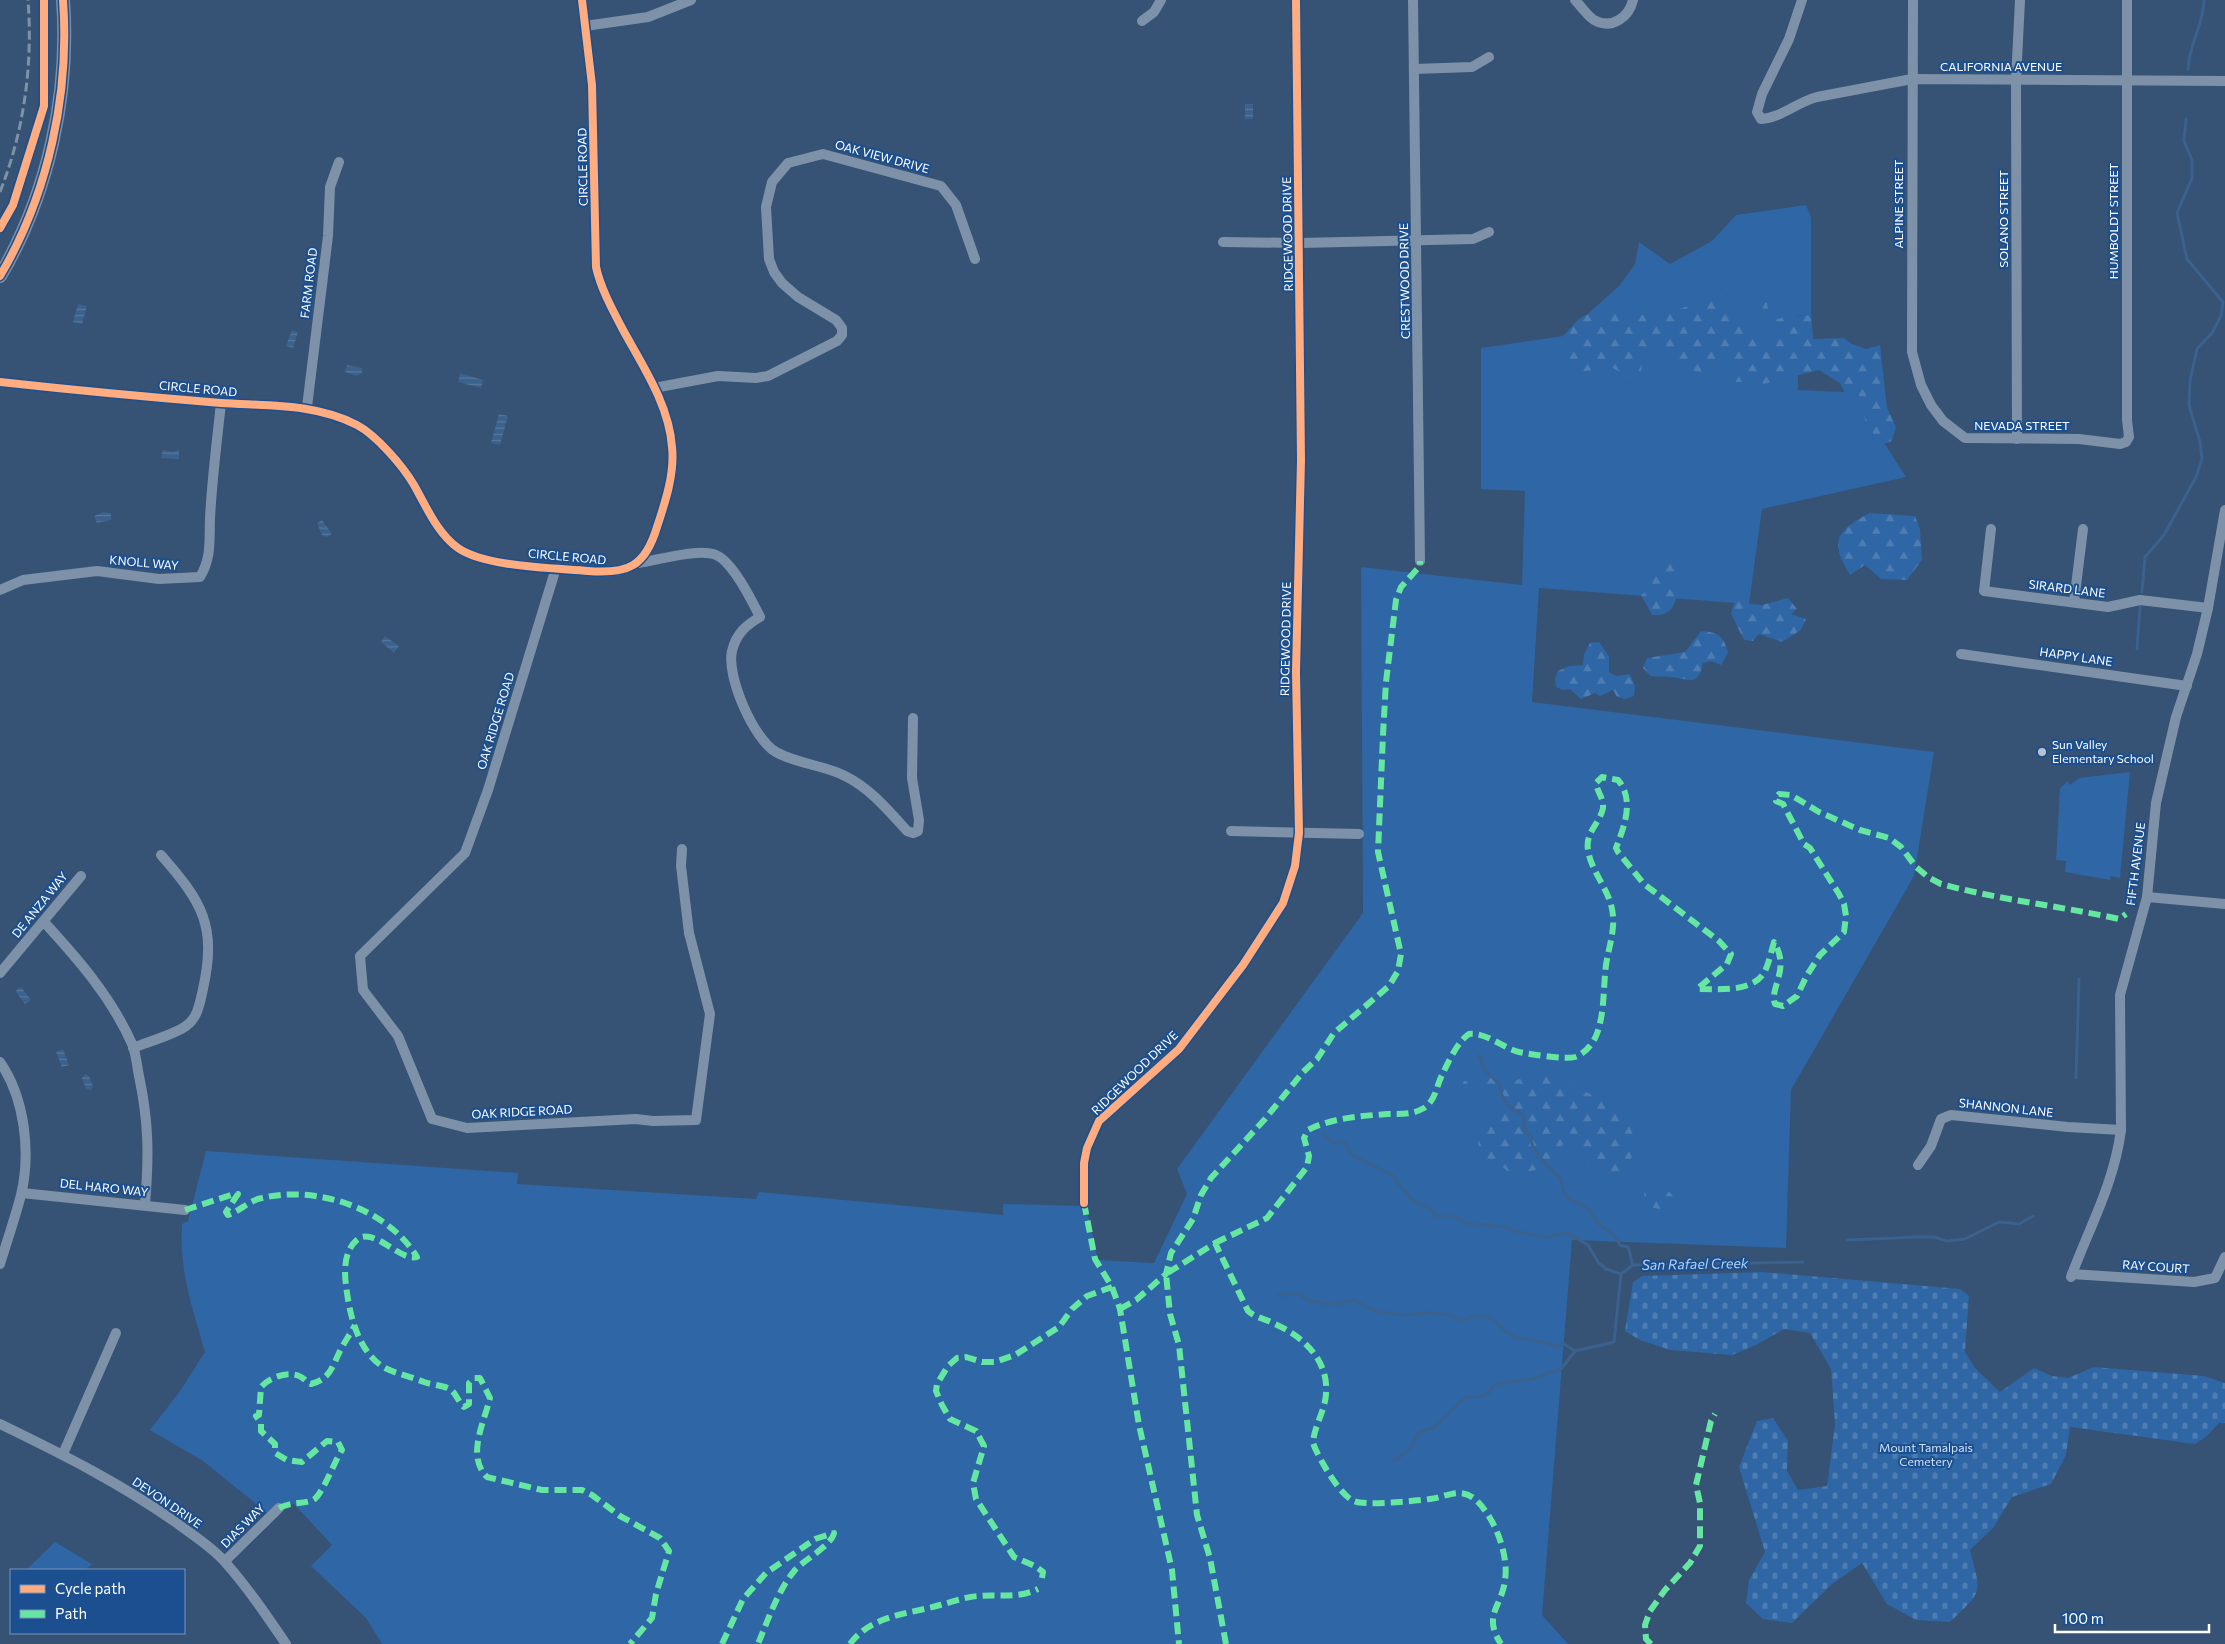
<svg xmlns="http://www.w3.org/2000/svg" width="2225" height="1644" viewBox="0 0 2225 1644" font-family="Commissioner,sans-serif">
	<style>
		.green { fill: #2f66a5 }
		.forest { fill: url(#forest-firs) }
		.cemetery { fill: url(#cemetery-stones) }
		.water { fill: url(#water-rules) }
		.lines { fill: none; stroke-linecap: round; stroke-linejoin: round }
		.stream { stroke: #3b618d; stroke-width: 3 }
		.minor { stroke: #7d92a8; stroke-width: 10 }
		.major { stroke: #7d8ea7; stroke-width: 14 }
		.rail { stroke: #7e92a7; stroke-width: 3; stroke-dasharray: 9 4; stroke-linecap: butt }
		.quiet { stroke: #66e7a1; stroke-width: 6; stroke-dasharray: 12 6; stroke-linecap: butt }
		.cycleway-casing { stroke: #1b4f8f; stroke-width: 11 }
		.cycleway { stroke: #ffac80; stroke-width: 8 }
		.poi-dot { fill: #b9c2ce; stroke: #1b4f8f; stroke-width: 2 }
		.labels { text-anchor: middle; stroke-width: 4; stroke-linejoin: round; paint-order: stroke }
		.street-label { font-size: 12px; fill: #fff; stroke: #1b4f8f }
		.poi-label { font-size: 12px; fill: #fff; stroke: #1b4f8f; text-anchor: start }
		.park-label { font-size: 12px; fill: #cfe3fa; stroke: #1b4f8f }
		.water-label { font-size: 14px; font-style: italic; fill: #b5d3f5; stroke: #1b4f8f }
	</style>
	<defs>
		<pattern id="forest-firs" width="22" height="20" patternUnits="userSpaceOnUse" patternTransform="scale(1.25)"><rect width="22" height="20" fill="#2f66a5"/><path d="M5 1l3.5 6h-7zM16 11l3.5 6h-7z" fill="#4e7db2"/></pattern>
		<pattern id="cemetery-stones" width="16" height="16" patternUnits="userSpaceOnUse" patternTransform="scale(1.25)"><rect width="16" height="16" fill="#2f66a5"/><path d="M2 7V4a2 2 0 0 1 4 0v3zM10 15v-3a2 2 0 0 1 4 0v3z" fill="#4e7db2"/></pattern>
		<pattern id="water-rules" width="6" height="5" patternUnits="userSpaceOnUse" patternTransform="scale(1.25)"><rect width="6" height="5" fill="#3b618d"/><path d="M0 2.5h6" fill="none" stroke="#58799e"/></pattern>
	</defs>
	<rect width="100%" height="100%" fill="#365274"/>
	<g class="green">
		<path d="M1806,205L1811,217V315H1798V390L1866,393L1863,410L1906,477L1762,509L1749,604L1539,588L1532,702L1934,752L1914,876L1791,1090L1786,1248L1572,1240L1542,1615L1568,1644H382L366,1618L311,1566L332,1545L294,1504L279,1508L271,1516L203,1461L150,1430L180,1391L205,1352C192,1306 179,1272 182,1224L188,1221L206,1151L518,1173L517,1184L756,1199L759,1192L1003,1215V1204L1086,1206L1098,1260L1154,1263L1187,1194L1177,1169L1363,913L1361,567L1522,585L1525,491L1481,489V348L1563,336L1619,286L1635,264L1639,242L1670,264L1712,241L1736,215Z"/>
		<polygon points="2130,772 2120,878 2110,876 2110,880 2065,872 2066,861 2056,860 2060,788 2068,781 2070,785 2079,778"/>
		<polygon points="55,1542 92,1564 85,1570 26,1570"/>
	</g>
	<g class="forest">
		<path d="M1721,295L1747,333L1761,342L1773,336V320L1788,316L1811,315L1813,339L1844,338L1852,344L1866,349L1880,345L1887,408L1896,427L1892,441L1880,445L1865,420L1859,394L1846,395L1840,383L1819,370L1764,384L1760,381L1736,382L1730,367L1722,360L1712,365L1702,375L1667,355L1654,341L1644,350L1641,373L1630,378L1611,367L1580,372L1567,367L1563,336C1569,331 1575,321 1582,317C1605,305 1635,318 1659,314C1681,311 1700,299 1721,295Z"/>
		<polygon points="1755,298 1767,303 1770,325 1767,326 1764,321 1756,320 1753,305"/>
		<path d="M1869,513L1915,516L1920,529L1922,560L1907,580L1881,579L1865,565L1850,575C1829,540 1836,532 1869,513Z"/>
		<path d="M1661,559L1674,563C1678,577 1682,608 1664,614C1661,615 1656,615 1652,615L1641,595L1650,589L1646,571Z"/>
		<polygon points="1742,595 1749,604 1762,605 1788,598 1797,609 1791,614 1806,619 1801,630 1782,642 1759,634 1753,641 1744,640 1731,614 1735,599"/>
		<path d="M1701,631C1718,632 1724,636 1728,653L1721,665L1711,661L1703,663C1699,687 1689,679 1670,677C1664,676 1656,677 1650,676L1643,668L1647,658L1685,652Z"/>
		<polygon points="1599,642 1609,656 1609,672 1616,676 1630,674 1635,686 1634,696 1625,699 1617,697 1613,690 1600,696 1595,693 1581,699 1570,689 1563,690 1556,687 1555,678 1558,671 1569,666 1583,665 1584,654 1590,643"/>
		<path d="M1541,1073L1561,1075L1576,1089L1600,1097L1630,1125L1636,1144L1627,1171C1591,1173 1587,1169 1569,1139C1544,1162 1549,1173 1510,1173L1494,1160L1481,1157L1478,1142C1489,1129 1495,1118 1498,1100L1481,1090L1489,1078L1513,1081Z"/>
		<polygon points="1464,1081 1470,1081 1474,1087 1466,1100 1462,1098 1460,1090"/>
		<path d="M1652,1185C1667,1186 1677,1197 1680,1212L1674,1214L1645,1205L1644,1192Z"/>
	</g>
	<path class="cemetery" d="M1762,1272L1960,1289L1969,1296L1965,1352L1975,1368L2000,1392L2034,1368L2052,1376L2068,1378L2094,1367L2204,1376L2225,1383V1423H2219L2207,1436L2195,1444L2070,1427L2066,1455L2051,1484L2012,1497L1993,1528L1970,1550C1981,1594 1984,1590 1950,1622L1916,1620L1887,1604L1862,1563L1832,1584L1792,1623L1763,1619L1746,1603L1749,1580L1765,1552L1739,1467L1757,1421L1773,1418L1788,1441L1787,1471L1798,1490L1827,1486L1835,1424L1831,1369L1810,1333L1784,1329L1756,1345L1732,1355L1670,1350L1640,1340L1625,1331L1633,1282L1642,1276Z"/>
	<g class="water">
		<rect x="1245" y="104" width="8" height="15"/>
		<polygon points="78,304 87,306 82,324 73,322"/>
		<polygon points="292,330 298,332 293,348 286,346"/>
		<polygon points="347,365 362,368 362,373 357,376 345,372"/>
		<polygon points="460,373 483,380 481,388 458,382"/>
		<polygon points="499,414 508,416 500,445 491,443"/>
		<polygon points="163,450 173,452 179,450 179,459 161,458"/>
		<polygon points="103,512 111,513 111,520 97,523 94,516"/>
		<polygon points="322,520 332,534 326,537 322,535 317,523"/>
		<polygon points="385,636 399,646 394,653 381,642"/>
		<polygon points="21,987 31,1000 25,1004 16,992 17,989"/>
		<polygon points="63,1049 69,1065 62,1067 56,1052"/>
		<polygon points="85,1074 89,1076 93,1086 91,1090 86,1089 82,1078"/>
	</g>
	<g class="lines">
		<g class="stream">
			<path d="M2188,69C2189,44 2204,24 2204,0"/>
			<polyline points="2142,592 2145,557 2164,535 2196,477 2202,459 2200,442 2189,405 2190,381 2197,349 2212,333 2221,316 2223,302 2187,259 2177,213 2192,178 2192,160 2184,141 2186,119"/>
			<polyline points="2137,649 2140,607"/>
			<path d="M1479,1056L1485,1070L1500,1085C1502,1102 1507,1107 1522,1114L1525,1123L1523,1129L1531,1137C1530,1152 1549,1166 1559,1177C1564,1183 1561,1191 1567,1197C1572,1203 1583,1203 1588,1208C1591,1212 1592,1217 1596,1221C1605,1230 1614,1232 1620,1245L1628,1247L1633,1265"/>
			<polyline points="2076,1078 2079,979"/>
			<polyline points="1323,1134 1334,1143 1344,1142 1352,1155 1392,1175 1412,1200 1430,1208 1436,1216 1455,1216 1464,1223 1506,1227 1513,1231 1546,1237 1568,1233 1588,1245 1598,1262 1606,1269 1621,1274"/>
			<polyline points="1847,1240 1917,1237 1934,1237 1947,1241 1965,1239 1999,1222 2019,1224 2033,1216"/>
			<path d="M1279,1295L1299,1294L1309,1301L1334,1304L1354,1300L1375,1311L1404,1315L1428,1313L1452,1315L1460,1321C1466,1319 1475,1315 1482,1316C1496,1316 1500,1329 1511,1335C1525,1343 1541,1338 1554,1346L1564,1344L1575,1351"/>
			<polyline points="1394,1461 1410,1449 1419,1432 1433,1428 1466,1397 1485,1396 1496,1384 1534,1379 1562,1368 1575,1351 1614,1342 1621,1274 1633,1265 1803,1262"/>
		</g>
		<g class="minor">
			<polyline points="1413,0 1420,561"/>
			<path d="M1575,0C1581,6 1587,16 1594,20C1612,30 1629,17 1633,0"/>
			<path d="M1802,0L1789,39L1762,94L1757,112L1761,119C1781,118 1797,102 1817,97L1912,79L2225,81"/>
			<polyline points="1913,0 1912,352 1921,385 1931,405 1943,421 1965,438 2079,439 2120,444 2126,442 2129,437 2127,420 2127,0"/>
			<polyline points="1142,21 1154,12 1161,0"/>
			<polyline points="585,26 648,17 691,0"/>
			<polyline points="1414,69 1472,67 1489,57"/>
			<polyline points="1223,242 1300,243 1473,239 1489,232"/>
			<path d="M0,382C73,390 147,397 221,403C267,406 314,403 357,425C376,435 403,466 414,485C426,506 437,533 458,548C485,567 554,568 588,571C628,574 645,567 657,527C665,503 675,473 672,447C669,404 642,365 622,328C612,309 601,289 596,267L592,85L582,0"/>
			<polyline points="654,388 718,376 756,378 768,376 837,341 842,335 842,328 836,320 798,297 782,283 774,272 769,259 766,207 772,182 788,163 823,154 941,186 956,205 975,259"/>
			<polyline points="307,407 328,236 330,187 339,162"/>
			<polyline points="2017,439 2016,80 2020,0"/>
			<polyline points="1991,529 1984,591 2108,607 2140,600 2208,608"/>
			<path d="M639,563C658,560 699,548 716,555C733,562 752,601 760,617C746,625 736,634 732,651C726,676 754,740 776,752C797,764 824,765 845,776C870,788 889,811 907,831L913,833L918,831L919,820L912,778L913,718"/>
			<polyline points="556,568 488,790 465,853 360,956 363,990 398,1036 432,1119 467,1128 636,1119 653,1121 696,1120 710,1014 689,933 681,866 682,849"/>
			<path d="M0,590L23,580L97,571L159,579L200,577C212,557 209,540 210,518C212,479 217,441 221,403"/>
			<polyline points="2074,602 2083,529"/>
			<polyline points="1961,654 2187,686"/>
			<polyline points="1231,831 1359,834"/>
			<polyline points="2147,897 2225,904"/>
			<path d="M44,922C79,960 112,998 133,1046C136,1055 137,1066 139,1076C149,1123 149,1157 145,1204"/>
			<polyline points="0,973 81,876"/>
			<path d="M133,1048C147,1042 176,1034 186,1026C198,1018 200,1002 203,989C217,925 202,902 161,855"/>
			<path d="M0,1062C25,1098 31,1153 21,1195C15,1218 7,1241 0,1264"/>
			<polyline points="1918,1165 1931,1146 1941,1119 1951,1115 2068,1127 2121,1130"/>
			<polyline points="22,1193 185,1210"/>
			<polyline points="1084,1203 1084,1163 1087,1148 1099,1121 1179,1049 1243,965 1283,903 1295,866 1299,833 1296,672 1301,460 1296,0"/>
			<polyline points="2072,1274 2194,1282 2215,1278 2225,1257"/>
			<path d="M2071,1277C2089,1228 2114,1184 2121,1130L2120,995L2147,897L2156,803L2176,717L2197,654L2208,608L2225,510"/>
			<path d="M0,1424C62,1454 122,1484 178,1524C194,1536 212,1547 225,1562C248,1588 267,1616 286,1644"/>
			<polyline points="63,1454 116,1333"/>
			<polyline points="225,1561 279,1508"/>
		</g>
		<path class="major" d="M0,276C48,195 70,94 63,0"/>
		<path class="rail" d="M0,192C24,131 33,65 28,0"/>
		<g class="quiet">
			<polyline points="1084,1203 1095,1259 1112,1287 1120,1309 1139,1425 1172,1570 1179,1644"/>
			<path d="M185,1210L234,1194H238L226,1212L228,1215C240,1211 250,1200 262,1198C316,1185 387,1208 417,1257C401,1262 374,1227 358,1239C344,1250 344,1270 346,1285C349,1313 358,1353 385,1368C397,1374 412,1377 424,1382C432,1385 442,1385 450,1389C457,1394 458,1402 464,1407L469,1404V1383L474,1378H480L490,1398C484,1423 466,1456 487,1477L542,1490H582L592,1495L620,1516L660,1538L669,1551L656,1594L652,1618L630,1644"/>
			<path d="M1215,1243L1267,1218L1307,1167L1309,1156L1304,1138L1308,1130C1331,1118 1361,1116 1387,1114C1400,1114 1412,1115 1424,1108C1436,1100 1436,1087 1442,1075C1448,1063 1457,1042 1469,1034C1486,1032 1503,1048 1519,1052C1530,1054 1565,1060 1575,1057C1584,1054 1592,1045 1596,1036C1605,1014 1603,988 1606,965C1609,945 1616,929 1612,909C1608,888 1591,871 1588,850C1585,832 1600,824 1603,808C1604,798 1597,792 1596,783L1602,777L1618,780C1635,800 1624,827 1616,848L1618,852L1644,884L1719,941L1731,954L1727,964L1697,989C1717,989 1751,993 1764,973C1769,964 1771,952 1774,942C1791,970 1769,987 1775,1004L1783,1006L1797,996L1807,975L1820,955L1844,932L1846,916L1844,904L1839,894L1810,848L1804,844L1783,804L1776,801V797L1779,794L1791,795L1819,812L1860,830L1889,838L1901,847L1916,867L1928,877L1941,884C2000,900 2060,906 2119,919L2126,914"/>
			<polyline points="1120,1309 1136,1300 1166,1274 1171,1253 1193,1219 1201,1195 1211,1178 1265,1119 1303,1072 1317,1059 1334,1033 1389,986 1398,971 1401,954 1378,852 1383,735 1386,682 1396,600 1401,587 1420,566 1420,561"/>
			<path d="M279,1508C293,1501 301,1505 313,1500C322,1496 335,1460 342,1450L338,1442L327,1441L302,1462L287,1460L275,1453V1444L261,1431V1423L256,1416L259,1415L261,1387C270,1377 289,1370 301,1377C305,1379 306,1382 311,1384C332,1378 332,1366 341,1349C345,1341 351,1333 355,1325"/>
			<polyline points="1042,1578 1043,1572 1035,1566 1014,1557 976,1499 973,1483 984,1446 976,1431 950,1419 942,1405 936,1391 937,1384 948,1366 957,1358 966,1357 982,1362 995,1362 1015,1355 1059,1327 1072,1309 1087,1296 1112,1287"/>
			<path d="M722,1644L743,1599L766,1573L815,1539L834,1533C832,1545 804,1560 795,1570C778,1590 768,1620 758,1644"/>
			<path d="M850,1644C871,1615 909,1614 940,1605C952,1602 965,1597 978,1596C999,1594 1017,1599 1038,1589"/>
			<path d="M1226,1644L1210,1558L1197,1515L1179,1345L1170,1314L1166,1274L1215,1243L1248,1311C1256,1318 1266,1319 1275,1324C1304,1337 1329,1361 1326,1394C1325,1411 1314,1426 1313,1443C1318,1457 1340,1496 1354,1501C1365,1506 1415,1501 1430,1499C1447,1497 1460,1486 1476,1500C1495,1518 1509,1555 1505,1580C1502,1607 1482,1615 1501,1644"/>
			<polyline points="1651,1644 1646,1639 1645,1625 1650,1611 1665,1590 1690,1563 1700,1546 1700,1503 1696,1485 1711,1421 1715,1414"/>
		</g>
		<defs>
			<g id="cycleway">
				<polyline points="0,228 13,205 44,106 44,0"/>
				<path d="M0,276C48,195 70,94 63,0"/>
				<path d="M0,382C73,390 147,397 221,403C267,406 314,403 357,425C376,435 403,466 414,485C426,506 437,533 458,548C485,567 554,568 588,571C628,574 645,567 657,527C665,503 675,473 672,447C669,404 642,365 622,328C612,309 601,289 596,267L592,85L582,0"/>
				<polyline points="1084,1203 1084,1163 1087,1148 1099,1121 1179,1049 1243,965 1283,903 1295,866 1299,833 1296,672 1301,460 1296,0"/>
			</g>
		</defs>
		<use href="#cycleway" class="cycleway-casing"/>
		<use href="#cycleway" class="cycleway"/>
	</g>
	<circle class="poi-dot" cx="2042" cy="752" r="5"/>
	<g class="labels">
		<g class="street-label">
			<text x="2001" y="71">CALIFORNIA AVENUE</text>
			<text transform="translate(882 157) rotate(15)" y="4">OAK VIEW DRIVE</text>
			<text transform="translate(583 167) rotate(-91)" y="4">CIRCLE ROAD</text>
			<text transform="translate(1899 204) rotate(-90)" y="4">ALPINE STREET</text>
			<text transform="translate(2004 219) rotate(-90)" y="4">SOLANO STREET</text>
			<text transform="translate(2114 221) rotate(-90)" y="4">HUMBOLDT STREET</text>
			<text transform="translate(1288 234) rotate(-91)" y="4">RIDGEWOOD DRIVE</text>
			<text transform="translate(1405 281) rotate(-91)" y="4">CRESTWOOD DRIVE</text>
			<text transform="translate(309 283) rotate(-83)" y="4">FARM ROAD</text>
			<text transform="translate(198 389) rotate(5)" y="4">CIRCLE ROAD</text>
			<text x="2022" y="430">NEVADA STREET</text>
			<text transform="translate(567 557) rotate(5)" y="4">CIRCLE ROAD</text>
			<text transform="translate(144 563) rotate(5)" y="4">KNOLL WAY</text>
			<text transform="translate(2067 589) rotate(7)" y="4">SIRARD LANE</text>
			<text transform="translate(1286 639) rotate(-89)" y="4">RIDGEWOOD DRIVE</text>
			<text transform="translate(2076 657) rotate(8)" y="4">HAPPY LANE</text>
			<text transform="translate(496 721) rotate(-73)" y="4">OAK RIDGE ROAD</text>
			<text transform="translate(2136 864) rotate(-83)" y="4">FIFTH AVENUE</text>
			<text transform="translate(40 905) rotate(-51)" y="4">DE ANZA WAY</text>
			<text transform="translate(1135 1073) rotate(-44)" y="4">RIDGEWOOD DRIVE</text>
			<text transform="translate(2006 1108) rotate(6)" y="4">SHANNON LANE</text>
			<text transform="translate(522 1112) rotate(-3)" y="4">OAK RIDGE ROAD</text>
			<text transform="translate(104 1188) rotate(6)" y="4">DEL HARO WAY</text>
			<text transform="translate(2156 1267) rotate(4)" y="4">RAY COURT</text>
			<text transform="translate(167 1503) rotate(34)" y="4">DEVON DRIVE</text>
			<text transform="translate(243 1526) rotate(-45)" y="4">DIAS WAY</text>
		</g>
		<g class="poi-label">
			<text x="2052" y="749">Sun Valley<tspan x="2052" dy="14">Elementary School</tspan></text>
		</g>
		<g class="park-label">
			<text x="1926" y="1452">Mount Tamalpais<tspan x="1926" dy="14">Cemetery</tspan></text>
		</g>
		<g class="water-label">
			<text transform="translate(1695 1264) rotate(-1)" y="5">San Rafael Creek</text>
		</g>
	</g>
	<rect x="10" y="1569" width="175" height="65" fill="#1b4f8f" stroke="#7695bc"/>
	<rect x="20" y="1585" width="25" height="8" fill="#ffac80" stroke="#7695bc"/>
	<text x="55" y="1594" font-size="15" fill="#ffffff">Cycle path</text>
	<rect x="20" y="1610" width="25" height="8" fill="#66e7a1" stroke="#7695bc"/>
	<text x="55" y="1619" font-size="15" fill="#ffffff">Path</text>
	<path d="M2055 1624v8h154v-8" fill="none" stroke="#ffffff" stroke-width="2.5"/>
	<text x="2062" y="1624" font-size="15" fill="#ffffff" stroke="#1b4f8f" stroke-width="4" paint-order="stroke">100 m</text>
</svg>
